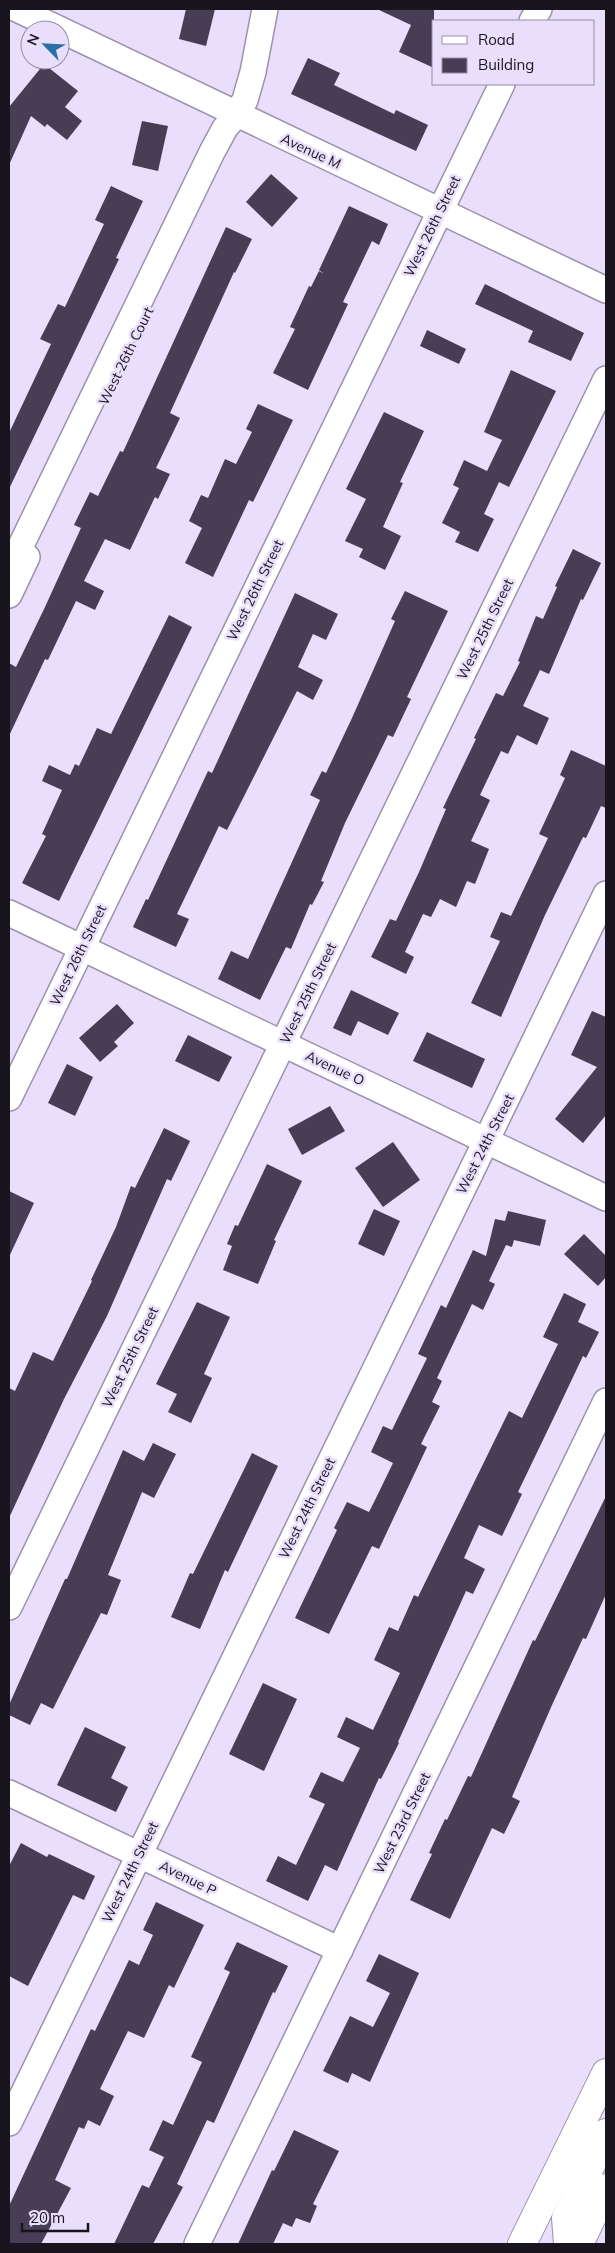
<svg xmlns="http://www.w3.org/2000/svg" width="615" height="2253" viewBox="0 0 615 2253" font-family="Mulish,sans-serif">
	<style>
		.building { fill: #473d55 }
		.lines { fill: none; stroke-linecap: round; stroke-linejoin: round }
		.minor-casing { stroke: #9c92ad; stroke-width: 28 }
		.major-casing { stroke: #9c92ad; stroke-width: 30 }
		.minor { stroke: #fff; stroke-width: 25 }
		.major { stroke: #fff; stroke-width: 28 }
		.labels { text-anchor: middle; stroke-width: 5; stroke-linejoin: round; paint-order: stroke }
		.street-label { font-size: 14px; fill: #19151f; stroke: #e9defb }
	</style>
	<rect width="100%" height="100%" fill="#e9defb"/>
	<g class="building">
		<polygon points="186,9 215,9 206,46 179,39"/>
		<polygon points="377,9 434,9 434,68 399,52 411,25"/>
		<polygon points="308,58 340,73 334,85 394,114 396,110 428,125 416,151 291,94"/>
		<polygon points="44,64 78,91 65,107 82,121 67,140 47,124 45,127 31,116 9,165 9,107"/>
		<polygon points="142,121 168,126 158,171 132,165"/>
		<polygon points="271,174 298,198 272,227 246,202"/>
		<polygon points="111,186 143,201 116,258 119,259 9,489 9,433 51,344 40,339 58,304 65,307 104,224 95,220"/>
		<polygon points="349,206 388,224 379,245 372,241 343,302 348,304 308,390 273,373 295,329 290,327 309,286 311,287 319,271 324,274 319,270"/>
		<polygon points="226,227 252,239 235,273 234,272 170,413 180,418 156,468 170,474 158,499 155,497 130,550 105,539 84,581 104,591 95,610 76,601 48,660 45,659 9,736 9,663 16,667 45,607 81,528 74,525 90,492 98,496 120,451 123,452"/>
		<polygon points="485,284 584,333 571,361 528,342 533,331 475,304"/>
		<polygon points="427,330 466,349 459,364 420,346"/>
		<polygon points="511,370 556,391 509,487 499,482 484,514 494,519 478,552 455,542 460,532 442,523 459,488 453,485 464,460 487,471 502,440 484,432"/>
		<polygon points="258,404 293,420 253,502 249,500 213,577 185,563 202,528 189,521 201,495 208,498 225,459 236,464 252,432 246,429"/>
		<polygon points="384,412 424,431 400,482 403,483 383,527 401,536 385,570 359,557 363,549 345,541 366,499 346,489"/>
		<polygon points="573,549 601,563 583,600 581,599 549,674 540,670 523,706 549,718 537,745 517,735 508,754 501,751 480,795 490,800 471,841 489,849 475,884 467,881 456,907 440,899 431,917 423,914 405,952 414,957 406,974 371,957 390,919 396,921 419,872 446,809 443,808 476,739 474,738 496,693 503,696 520,662 518,661 536,616 543,619 557,587 555,586"/>
		<polygon points="405,591 448,611 407,697 411,699 393,737 388,735 345,823 321,881 324,882 312,905 310,904 291,949 286,947 260,1000 218,979 231,951 248,959 320,800 310,795 322,771 326,773 352,718 395,621 391,619"/>
		<polygon points="295,593 338,614 326,640 313,634 298,667 323,680 313,700 297,691 227,830 219,826 177,914 189,919 176,947 133,927 146,899 148,900 208,771 212,773"/>
		<polygon points="169,615 192,627 59,901 22,883 46,836 42,834 62,790 42,781 49,765 70,775 75,764 79,766 97,728 111,734"/>
		<polygon points="571,750 606,766 606,808 601,806 586,838 583,837 545,915 501,1017 471,1003 500,941 490,937 501,912 511,916 548,838 539,834 565,778 560,775"/>
		<polygon points="351,990 399,1013 388,1035 358,1021 351,1036 333,1028"/>
		<polygon points="117,1004 134,1023 114,1042 118,1046 100,1062 79,1038"/>
		<polygon points="592,1011 606,1017 606,1115 583,1143 555,1119 597,1067 571,1055"/>
		<polygon points="427,1032 485,1059 472,1088 413,1061"/>
		<polygon points="188,1035 232,1057 219,1082 175,1061"/>
		<polygon points="67,1064 93,1077 75,1116 48,1103"/>
		<polygon points="330,1106 345,1131 302,1155 288,1129"/>
		<polygon points="164,1128 190,1141 171,1181 167,1179 107,1316 64,1399 9,1518 9,1388 15,1391 33,1352 53,1361 92,1281 91,1280 116,1227 131,1186 135,1188"/>
		<polygon points="393,1142 420,1180 383,1207 355,1168"/>
		<polygon points="267,1164 302,1181 274,1240 276,1241 258,1284 223,1270 232,1246 227,1244 235,1225 238,1226"/>
		<polygon points="9,1191 34,1203 9,1257"/>
		<polygon points="374,1209 400,1221 384,1256 358,1244"/>
		<polygon points="508,1211 546,1220 540,1246 514,1240 512,1247 506,1245 489,1281 495,1284 483,1310 472,1304 437,1378 442,1381 432,1402 440,1406 421,1444 427,1447 379,1549 372,1546 329,1634 295,1618 337,1530 334,1528 347,1502 369,1512 378,1494 393,1463 371,1452 383,1426 392,1430 427,1358 418,1354 441,1305 446,1308 473,1250 486,1256 495,1219 505,1221"/>
		<polygon points="584,1234 606,1256 606,1277 598,1286 564,1254"/>
		<polygon points="564,1293 586,1304 578,1322 599,1332 586,1358 583,1356 555,1415 518,1492 522,1494 502,1536 479,1525 464,1558 485,1569 473,1594 466,1591 398,1742 399,1743 381,1779 379,1778 337,1871 325,1865 308,1901 266,1881 278,1856 296,1865 325,1804 309,1797 321,1772 343,1782 360,1748 337,1737 346,1717 373,1730 400,1673 374,1660 389,1627 398,1631 414,1595 418,1597 509,1411 522,1418 558,1344 543,1337"/>
		<polygon points="197,1302 230,1317 204,1374 212,1378 191,1423 168,1412 177,1394 156,1384"/>
		<polygon points="153,1443 176,1454 154,1498 142,1492 108,1575 121,1580 107,1615 101,1613 53,1709 41,1703 30,1725 9,1715 9,1705 65,1579 67,1579 123,1450 144,1461"/>
		<polygon points="252,1453 278,1466 228,1572 225,1570 200,1629 171,1617 190,1573 193,1574"/>
		<polygon points="606,1496 606,1594 586,1639 583,1638 552,1705 512,1797 520,1801 504,1834 492,1828 450,1919 410,1900 432,1854 429,1853 445,1819 447,1820 468,1776 471,1777 533,1640 535,1641"/>
		<polygon points="263,1683 297,1699 264,1771 229,1754"/>
		<polygon points="85,1727 126,1747 111,1778 128,1787 116,1812 57,1785"/>
		<polygon points="21,1843 47,1857 49,1854 95,1876 84,1900 73,1895 28,1986 9,1976 9,1866"/>
		<polygon points="156,1902 204,1925 174,1988 169,1985 144,2038 128,2031 100,2089 114,2096 100,2126 88,2120 84,2129 79,2127 55,2180 71,2188 41,2244 9,2244 9,2206 91,2029 95,2031 129,1960 139,1965 153,1935 143,1930"/>
		<polygon points="237,1942 288,1966 275,1993 273,1992 214,2123 207,2120 177,2184 183,2187 153,2244 114,2244 142,2185 149,2188 164,2157 149,2150 163,2120 173,2125 202,2062 191,2057 230,1972 224,1969"/>
		<polygon points="379,1954 419,1973 370,2082 352,2073 348,2083 323,2071 350,2016 373,2027 390,1993 366,1981"/>
		<polygon points="294,2130 339,2151 313,2204 317,2206 310,2223 296,2218 292,2227 283,2223 273,2244 238,2244 272,2170 274,2171"/>
	</g>
	<g class="lines">
		<defs>
			<g id="minor">
				<polyline points="17,9 606,290"/>
				<polyline points="532,21 539,9"/>
				<polyline points="9,570 212,152 225,128 236,115 245,100 253,72 265,9"/>
				<polyline points="9,595 27,557"/>
				<polyline points="9,913 606,1198"/>
				<polyline points="9,1098 502,84"/>
				<polyline points="9,1607 606,379"/>
				<polyline points="9,1793 340,1950"/>
				<polyline points="9,2123 606,894"/>
				<polyline points="197,2244 606,1401"/>
			</g>
			<g id="major">
				<polyline points="522,2244 606,2073"/>
				<polyline points="568,2244 566,2218 606,2133"/>
				<polyline points="579,2244 606,2188"/>
			</g>
		</defs>
		<use href="#minor" class="minor-casing"/>
		<use href="#major" class="major-casing"/>
		<use href="#minor" class="minor"/>
		<use href="#major" class="major"/>
	</g>
	<g class="labels">
		<g class="street-label">
			<text transform="translate(311 151) rotate(25)" y="5">Avenue M</text>
			<text transform="translate(432 226) rotate(-64)" y="5">West 26th Street</text>
			<text transform="translate(126 356) rotate(-64)" y="5">West 26th Court</text>
			<text transform="translate(255 590) rotate(-64)" y="5">West 26th Street</text>
			<text transform="translate(485 629) rotate(-64)" y="5">West 25th Street</text>
			<text transform="translate(78 955) rotate(-64)" y="5">West 26th Street</text>
			<text transform="translate(308 993) rotate(-64)" y="5">West 25th Street</text>
			<text transform="translate(335 1068) rotate(25)" y="5">Avenue O</text>
			<text transform="translate(485 1144) rotate(-63)" y="5">West 24th Street</text>
			<text transform="translate(130 1357) rotate(-64)" y="5">West 25th Street</text>
			<text transform="translate(307 1508) rotate(-64)" y="5">West 24th Street</text>
			<text transform="translate(402 1823) rotate(-64)" y="5">West 23rd Street</text>
			<text transform="translate(130 1872) rotate(-64)" y="5">West 24th Street</text>
			<text transform="translate(188 1878) rotate(26)" y="5">Avenue P</text>
		</g>
	</g>
	<rect width="615" height="2253" fill="none" stroke="#19151f" stroke-width="20"/>
	<rect x="432" y="20" width="162" height="65" fill="#e9defb" stroke="#968ea3"/>
	<rect x="442" y="36" width="25" height="8" fill="#ffffff" stroke="#968ea3"/>
	<text x="478" y="45" font-size="15" fill="#19151f">Road</text>
	<rect x="442" y="58" width="25" height="15" fill="#473d55" stroke="#968ea3"/>
	<text x="478" y="70" font-size="15" fill="#19151f">Building</text>
	<g transform="translate(45 45) rotate(294)"><circle r="24" fill="#e9defb" stroke="#968ea3"/>
	<path d="M0-4L9 19L0 12L-9 19Z" fill="#2a70a5"/>
	<text y="-8" font-size="14" font-weight="bold" text-anchor="middle" fill="#19151f">N</text>
	</g>
	<path d="M22 2223v8h66v-8" fill="none" stroke="#19151f" stroke-width="2.5"/>
	<text x="30" y="2223" font-size="15" fill="#19151f" stroke="#e9defb" stroke-width="4" paint-order="stroke">20 m</text>
</svg>
